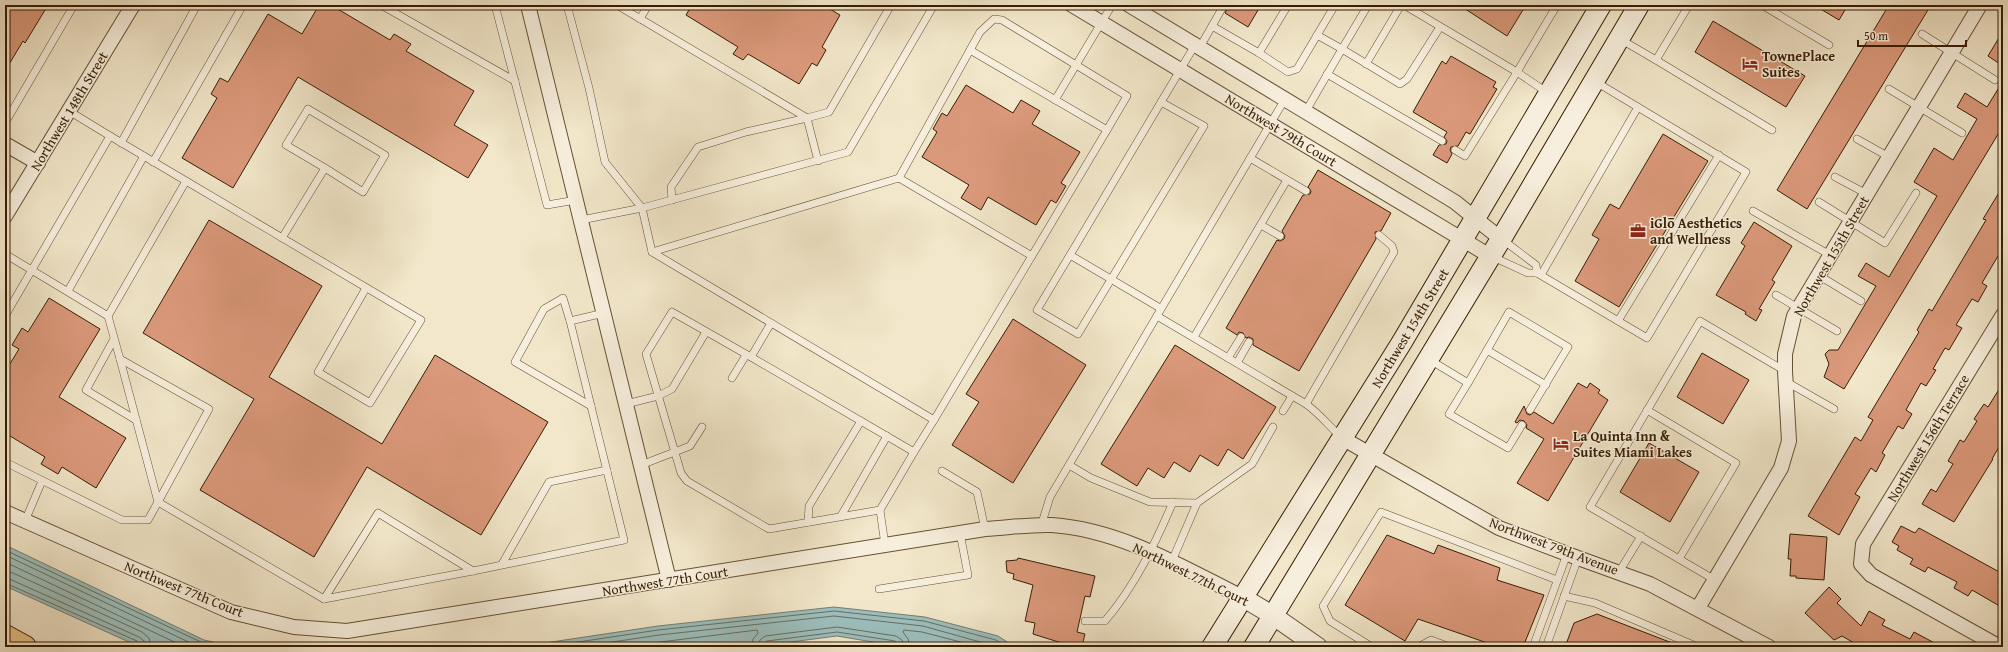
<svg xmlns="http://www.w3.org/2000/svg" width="2008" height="652" viewBox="0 0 2008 652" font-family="'Gentium Book Plus',serif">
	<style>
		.water { fill: #9cbfbd; stroke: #747e72 }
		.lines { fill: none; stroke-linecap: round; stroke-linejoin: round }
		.shore { stroke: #6a6e60; stroke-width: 1 }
		.building { fill: #db997b; stroke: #371d02 }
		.service-casing { stroke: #665034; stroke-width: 8 }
		.minor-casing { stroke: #665034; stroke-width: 16 }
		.tertiary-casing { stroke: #665034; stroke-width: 20 }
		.secondary-casing { stroke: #371d02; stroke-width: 22 }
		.motorway-casing { stroke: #371d02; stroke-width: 24 }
		.service { stroke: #f7efdd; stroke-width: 7 }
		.minor { stroke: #f7efdd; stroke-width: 14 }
		.tertiary { stroke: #f7efdd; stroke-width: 18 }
		.secondary { stroke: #f7efdd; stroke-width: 20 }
		.motorway { stroke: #e9c485; stroke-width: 22 }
		.labels { text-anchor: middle; stroke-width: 3; stroke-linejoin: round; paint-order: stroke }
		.poi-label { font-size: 14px; font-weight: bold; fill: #371d02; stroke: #f7efdd; text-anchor: start }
		.street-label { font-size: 14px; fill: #371d02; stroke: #f7efdd }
	</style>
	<rect width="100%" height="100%" fill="#f2e7ca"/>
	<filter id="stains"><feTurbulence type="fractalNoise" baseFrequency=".005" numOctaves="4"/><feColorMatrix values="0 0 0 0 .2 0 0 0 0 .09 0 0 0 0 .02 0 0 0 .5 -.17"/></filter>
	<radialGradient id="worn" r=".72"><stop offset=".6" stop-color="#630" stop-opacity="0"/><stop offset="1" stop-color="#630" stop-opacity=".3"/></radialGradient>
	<g class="water">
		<polygon points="5,545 204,640 235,647 140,647 5,586"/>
		<polygon points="834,607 925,617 998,636 1015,647 903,647 837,636 752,647 518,647 658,626"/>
	</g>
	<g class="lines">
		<g class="shore">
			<polyline points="5,550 203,643 218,647"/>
			<polyline points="5,555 199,647"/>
			<polyline points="5,562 185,647"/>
			<polyline points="5,571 13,573 142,632 149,638 151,647"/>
			<polyline points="5,577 139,637 144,641 145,647"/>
			<polyline points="5,583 137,641 140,647"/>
			<polyline points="545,647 658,630 834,611 924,621 996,640 1007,647"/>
			<polyline points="579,647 659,635 834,616 923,626 998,647"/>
			<polyline points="620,647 757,630 758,633 753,639 752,647"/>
			<polyline points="758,647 760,640 765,636 837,627 896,636 902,640 904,647"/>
			<polyline points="763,647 764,643 767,641 837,632 895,641 899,647"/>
			<polyline points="910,647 908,639 903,632 904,630 922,632 980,647"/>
		</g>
	</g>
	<g class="building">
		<polygon points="5,5 48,5 25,43 23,41 5,71"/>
		<polygon points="319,5 331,5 390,40 394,34 411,44 406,51 474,91 454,125 488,145 468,178 298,77 233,188 182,158 217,98 211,94 220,78 228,82 268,14 302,34"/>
		<polygon points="692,5 823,5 840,15 822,47 826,50 817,66 812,63 799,84 748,54 743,60 733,54 738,47 686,15"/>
		<polygon points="1229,5 1261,5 1248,27 1225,13"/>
		<polygon points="1459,5 1526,5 1507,36"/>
		<polygon points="1814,5 1848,5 1839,20"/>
		<polygon points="1889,5 1931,5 1807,209 1777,190"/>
		<polygon points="1713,21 1805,76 1786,107 1695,52"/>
		<polygon points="2003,31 2003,66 1988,56"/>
		<polygon points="1451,56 1496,82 1493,87 1497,89 1470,134 1466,132 1458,146 1451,147 1450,150 1452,154 1447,163 1433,155 1439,145 1446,144 1447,141 1444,137 1447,132 1413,112 1442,61 1446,64"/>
		<polygon points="2003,81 2003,126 1844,389 1824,377 1829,364 1825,354 1829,350 1838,350 1876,286 1858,276 1866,263 1889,277 1937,196 1914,182 1934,148 1953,160 1977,119 1957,107 1965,93 1987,107"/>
		<polygon points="966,85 1013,113 1021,100 1040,111 1032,124 1080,152 1061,183 1066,186 1056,203 1051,200 1036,225 988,197 981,210 961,198 969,185 922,157 937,132 933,129 942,113 947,116"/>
		<polygon points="1663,134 1708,161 1619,307 1575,281 1599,239 1592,235 1610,204 1619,209"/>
		<polygon points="1318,170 1391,213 1381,231 1375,232 1376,239 1299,371 1253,345 1253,339 1249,337 1246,338 1243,333 1239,332 1237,335 1226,328 1277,240 1280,241 1284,239 1285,236 1282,231 1303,195 1310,194 1311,191 1308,187"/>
		<polygon points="2003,186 2003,259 1998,256 1982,283 1987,286 1978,302 1972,299 1956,325 1962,328 1949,350 1945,348 1933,369 1936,370 1926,386 1921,383 1906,410 1912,414 1903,429 1898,426 1882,453 1885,455 1876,472 1871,468 1855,494 1860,497 1839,535 1808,516 1855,437 1861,441 1873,420 1868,417 1919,332 1917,330 1929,309 1932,311 1986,220 1983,219"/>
		<polygon points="209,220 322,286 269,377 382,444 435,355 548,422 481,535 367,467 314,557 200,490 254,399 143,333"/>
		<polygon points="1754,222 1792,246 1772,280 1775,282 1759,309 1762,310 1756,321 1745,314 1746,312 1716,295 1745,246 1741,243"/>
		<polygon points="49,298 100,329 59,397 126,438 96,488 62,467 58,474 41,464 45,457 5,433 5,372 19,349 12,345 22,328 28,332"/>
		<polygon points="1013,319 1086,365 1013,483 952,445 979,402 966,394"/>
		<polygon points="1175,345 1276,407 1243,459 1228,449 1218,466 1200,455 1190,472 1174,462 1164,478 1148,468 1137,486 1101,464"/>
		<polygon points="1702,353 1749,380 1723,424 1677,397"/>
		<polygon points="1578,383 1587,388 1590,383 1600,390 1598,393 1608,400 1548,501 1517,483 1544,439 1526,428 1527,425 1524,421 1520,420 1517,423 1515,422 1524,406 1527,414 1530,415 1534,412 1553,424"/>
		<polygon points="2003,383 2003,440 1992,459 1993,459 1954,522 1922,504 1931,489 1936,492 1953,464 1948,461 1960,440 1964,442 1977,421 1974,419 1984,404 1988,407"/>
		<polygon points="1649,443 1699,472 1670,522 1620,492"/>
		<polygon points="1901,526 1915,533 1919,528 2003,574 2003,608 1972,590 1968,596 1954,588 1957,582 1928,567 1925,572 1910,564 1913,559 1897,550 1899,546 1892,542"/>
		<polygon points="1790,534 1827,537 1824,580 1796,578 1796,576 1790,576 1791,559 1788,559"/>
		<polygon points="1387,535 1434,554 1438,545 1500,568 1497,580 1544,595 1523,647 1499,647 1418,619 1405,641 1345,605"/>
		<polygon points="1018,558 1095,576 1090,597 1085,596 1077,632 1085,634 1082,646 1065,644 1033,634 1035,623 1025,621 1033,585 1013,579 1014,574 1007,572 1006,561 1017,560"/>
		<polygon points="1829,587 1841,599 1837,603 1861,626 1869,611 1885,620 1882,625 1910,639 1914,632 1942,647 1861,647 1842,636 1834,640 1805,613"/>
		<polygon points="1597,614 1680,646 1680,647 1565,647 1574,623"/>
	</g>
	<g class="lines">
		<defs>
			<g id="service">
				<polyline points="381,5 515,81"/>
				<polyline points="495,5 547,205 576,200"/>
				<polyline points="567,5 589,88 605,162 642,208 652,252 934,420 1107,130 1127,96 1002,20 994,19 980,32 899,178 1032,256"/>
				<polyline points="617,5 807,118 829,112 891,5"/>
				<polyline points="1288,5 1259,53 1288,72 1297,69 1335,5"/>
				<polyline points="1404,5 1517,72 1465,156 1455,150"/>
				<polyline points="1689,5 1656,60 1772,130"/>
				<polyline points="1762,5 1829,45"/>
				<polyline points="640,19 648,5"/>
				<polyline points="1212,26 1224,5"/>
				<polyline points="1922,34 1995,80"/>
				<polyline points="1317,35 1342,49 1368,5"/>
				<polyline points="1620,39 1656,60"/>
				<polyline points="1200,47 1212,26 1259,53"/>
				<polyline points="970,50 1107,130"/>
				<polyline points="1366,64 1401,5"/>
				<polyline points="1327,74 1442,141"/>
				<polyline points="1889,89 1962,133"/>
				<polyline points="1548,93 1517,72 1557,5"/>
				<polyline points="1055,100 1112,5"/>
				<polyline points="69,111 110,136"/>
				<polyline points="1306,111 1342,49 1400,84 1407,79 1440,27"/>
				<polyline points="5,123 74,5"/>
				<polyline points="1857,139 1889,157"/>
				<polyline points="121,143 197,5"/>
				<polyline points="1250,158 1306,191"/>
				<polyline points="153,162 243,5"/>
				<polyline points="1835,177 1867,194"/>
				<polyline points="672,200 671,187 698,147 746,132 807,118 818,161"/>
				<polyline points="1819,202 1885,243 1916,193"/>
				<polyline points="1753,211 1830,255"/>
				<polyline points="581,220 642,208 848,152 934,5"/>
				<polyline points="1261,225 1280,236"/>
				<polyline points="282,238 325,168 363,192 385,155 308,109 286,145 325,168"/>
				<polyline points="1503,240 1536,265 1537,273"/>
				<polyline points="652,252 899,178"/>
				<polyline points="5,254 108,316"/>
				<polyline points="1070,255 1037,310 1078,334 1204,126 1161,102"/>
				<polyline points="1491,256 1528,273 1537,273 1647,338 1746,172 1596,82"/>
				<polyline points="1541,275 1638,107"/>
				<polyline points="1818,275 1861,301"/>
				<polyline points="366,288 318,372 370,403 421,320 186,181 108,316 120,359 209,409 158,502 324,599 473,571 624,540 570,321 604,313"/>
				<polyline points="68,291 144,156"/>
				<polyline points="1776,295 1837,331"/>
				<polyline points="1160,308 1070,255 1195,45"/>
				<polyline points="5,316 110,136 186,181"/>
				<path d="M1157,316L1306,404C1320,414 1329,426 1341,437"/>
				<polyline points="570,321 563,298 544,309 515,362 591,406"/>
				<polyline points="1618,321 1719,155"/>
				<polyline points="771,323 751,357 914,452 934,420"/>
				<polyline points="1194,337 1287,180"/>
				<polyline points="114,339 86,390 136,420"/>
				<polyline points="1487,350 1546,385"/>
				<polyline points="751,357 672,312 646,354 681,473 687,481 769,529 880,510 885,545"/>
				<polyline points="1228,358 1241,337"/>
				<polyline points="1430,360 1468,383 1449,414 1508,448 1522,425"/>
				<polyline points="1237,363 1249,342"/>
				<polyline points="732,378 746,355"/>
				<polyline points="1785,381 1834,409"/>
				<polyline points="1468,383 1509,312 1568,347 1530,410"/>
				<polyline points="626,404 658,396 672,389 706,332"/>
				<polyline points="1306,404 1394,252 1392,246 1379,235"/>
				<polyline points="1647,410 1736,463 1679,559"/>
				<polyline points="1283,411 1292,396"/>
				<polyline points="5,462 122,520 148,520 158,502 120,359"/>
				<polyline points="641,465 690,446 702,427"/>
				<polyline points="1069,465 1091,478 1150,502 1197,503"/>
				<polyline points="942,471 977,492 985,529"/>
				<polyline points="880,510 914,452"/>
				<polyline points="841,516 887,436"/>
				<polyline points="25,521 42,481"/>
				<polyline points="808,522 809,506 861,421"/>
				<polyline points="1041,526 1050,497 1285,99"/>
				<polyline points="1172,561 1197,503 1252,464 1273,427"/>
				<polyline points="502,564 549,482 607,470"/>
				<polyline points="1619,572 1641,536"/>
				<polyline points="1715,580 1590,507 1700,321 1785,371"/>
				<polyline points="879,589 968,575 960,533"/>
				<polyline points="1564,596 1595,603 1698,647"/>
				<polyline points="324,599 378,513 473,571"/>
				<path d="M1085,621H1105C1135,586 1155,544 1173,502"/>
				<polyline points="1372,647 1330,621 1323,606 1381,512 1557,580"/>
				<polyline points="1418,647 1431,640 1450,647"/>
				<polyline points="1533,647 1567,554"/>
				<polyline points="1546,647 1578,558"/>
			</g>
			<g id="minor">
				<polyline points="528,5 669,580"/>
				<polyline points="1072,5 1490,256"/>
				<polyline points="1129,5 1455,202 1501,239"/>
				<polyline points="5,144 38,163"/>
				<polyline points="5,216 133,5"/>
				<polyline points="1342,438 1499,528 1578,558 1650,584 1769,647"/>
				<path d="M5,512L231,612L294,627L347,631L985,529C1007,528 1030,524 1052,525C1121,530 1182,567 1242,597"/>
				<polyline points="1698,608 1781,468 1789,441 1785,371 1785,354 1794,316 1980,5"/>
				<polyline points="2000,647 1871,575 1861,564 1863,544 2003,315"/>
			</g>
			<polyline id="tertiary" points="1242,597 1272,615 1318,647"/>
			<g id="secondary">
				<polyline points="1212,647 1402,342 1601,5"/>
				<polyline points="1254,647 1501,239 1639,5"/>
			</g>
			<polyline id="motorway" points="5,636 25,647"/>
		</defs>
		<use href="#service" class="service-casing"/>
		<use href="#minor" class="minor-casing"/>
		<use href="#tertiary" class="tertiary-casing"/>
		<use href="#secondary" class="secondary-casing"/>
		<use href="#motorway" class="motorway-casing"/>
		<use href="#service" class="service"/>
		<use href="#minor" class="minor"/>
		<use href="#tertiary" class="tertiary"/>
		<use href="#secondary" class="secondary"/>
		<use href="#motorway" class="motorway"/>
	</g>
	<defs>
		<symbol id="hotel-bare" viewBox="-9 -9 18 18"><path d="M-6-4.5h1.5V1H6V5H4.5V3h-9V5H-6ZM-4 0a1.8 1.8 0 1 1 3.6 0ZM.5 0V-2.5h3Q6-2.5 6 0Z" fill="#8f2418" stroke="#f7efdd" stroke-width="2.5" paint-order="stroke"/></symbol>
		<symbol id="office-bare" viewBox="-9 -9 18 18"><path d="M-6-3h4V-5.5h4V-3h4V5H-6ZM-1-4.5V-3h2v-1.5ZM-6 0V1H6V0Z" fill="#8f2418" stroke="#f7efdd" stroke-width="2.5" paint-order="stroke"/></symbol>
	</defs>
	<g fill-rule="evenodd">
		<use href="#hotel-bare" x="1739" y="53" width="22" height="22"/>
		<use href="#office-bare" x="1627" y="220" width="22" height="22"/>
		<use href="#hotel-bare" x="1550" y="433" width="22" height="22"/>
	</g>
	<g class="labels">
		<g class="poi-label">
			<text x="1762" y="61">TownePlace<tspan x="1762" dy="16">Suites</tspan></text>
			<text x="1650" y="228">iGlō Aesthetics<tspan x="1650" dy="16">and Wellness</tspan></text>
			<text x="1573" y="441">La Quinta Inn &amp;<tspan x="1573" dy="16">Suites Miami Lakes</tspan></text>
		</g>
		<g class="street-label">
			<text transform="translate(69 111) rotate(-59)" y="5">Northwest 148th Street</text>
			<text transform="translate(1281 130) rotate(31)" y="5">Northwest 79th Court</text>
			<text transform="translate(1831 256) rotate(-60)" y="5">Northwest 155th Street</text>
			<text transform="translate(1410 328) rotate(-59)" y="5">Northwest 154th Street</text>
			<text transform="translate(1928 438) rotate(-59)" y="5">Northwest 156th Terrace</text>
			<text transform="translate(1554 546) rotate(21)" y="5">Northwest 79th Avenue</text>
			<text transform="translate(1191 574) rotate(26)" y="5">Northwest 77th Court</text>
			<text transform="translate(665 581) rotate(-9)" y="5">Northwest 77th Court</text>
			<text transform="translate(184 589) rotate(22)" y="5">Northwest 77th Court</text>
		</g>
	</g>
	<rect width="2008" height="652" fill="none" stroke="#f2e7ca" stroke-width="20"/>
	<rect x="6" y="6" width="1996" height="640" fill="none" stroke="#371d02" stroke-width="2"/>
	<rect x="10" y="10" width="1988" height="632" fill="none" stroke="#371d02"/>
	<path d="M1858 40v6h108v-6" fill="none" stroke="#371d02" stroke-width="2"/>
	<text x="1864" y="40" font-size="12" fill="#371d02" stroke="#f7efdd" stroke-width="3" paint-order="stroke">50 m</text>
	<rect width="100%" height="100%" filter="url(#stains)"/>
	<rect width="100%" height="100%" fill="url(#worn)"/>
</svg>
